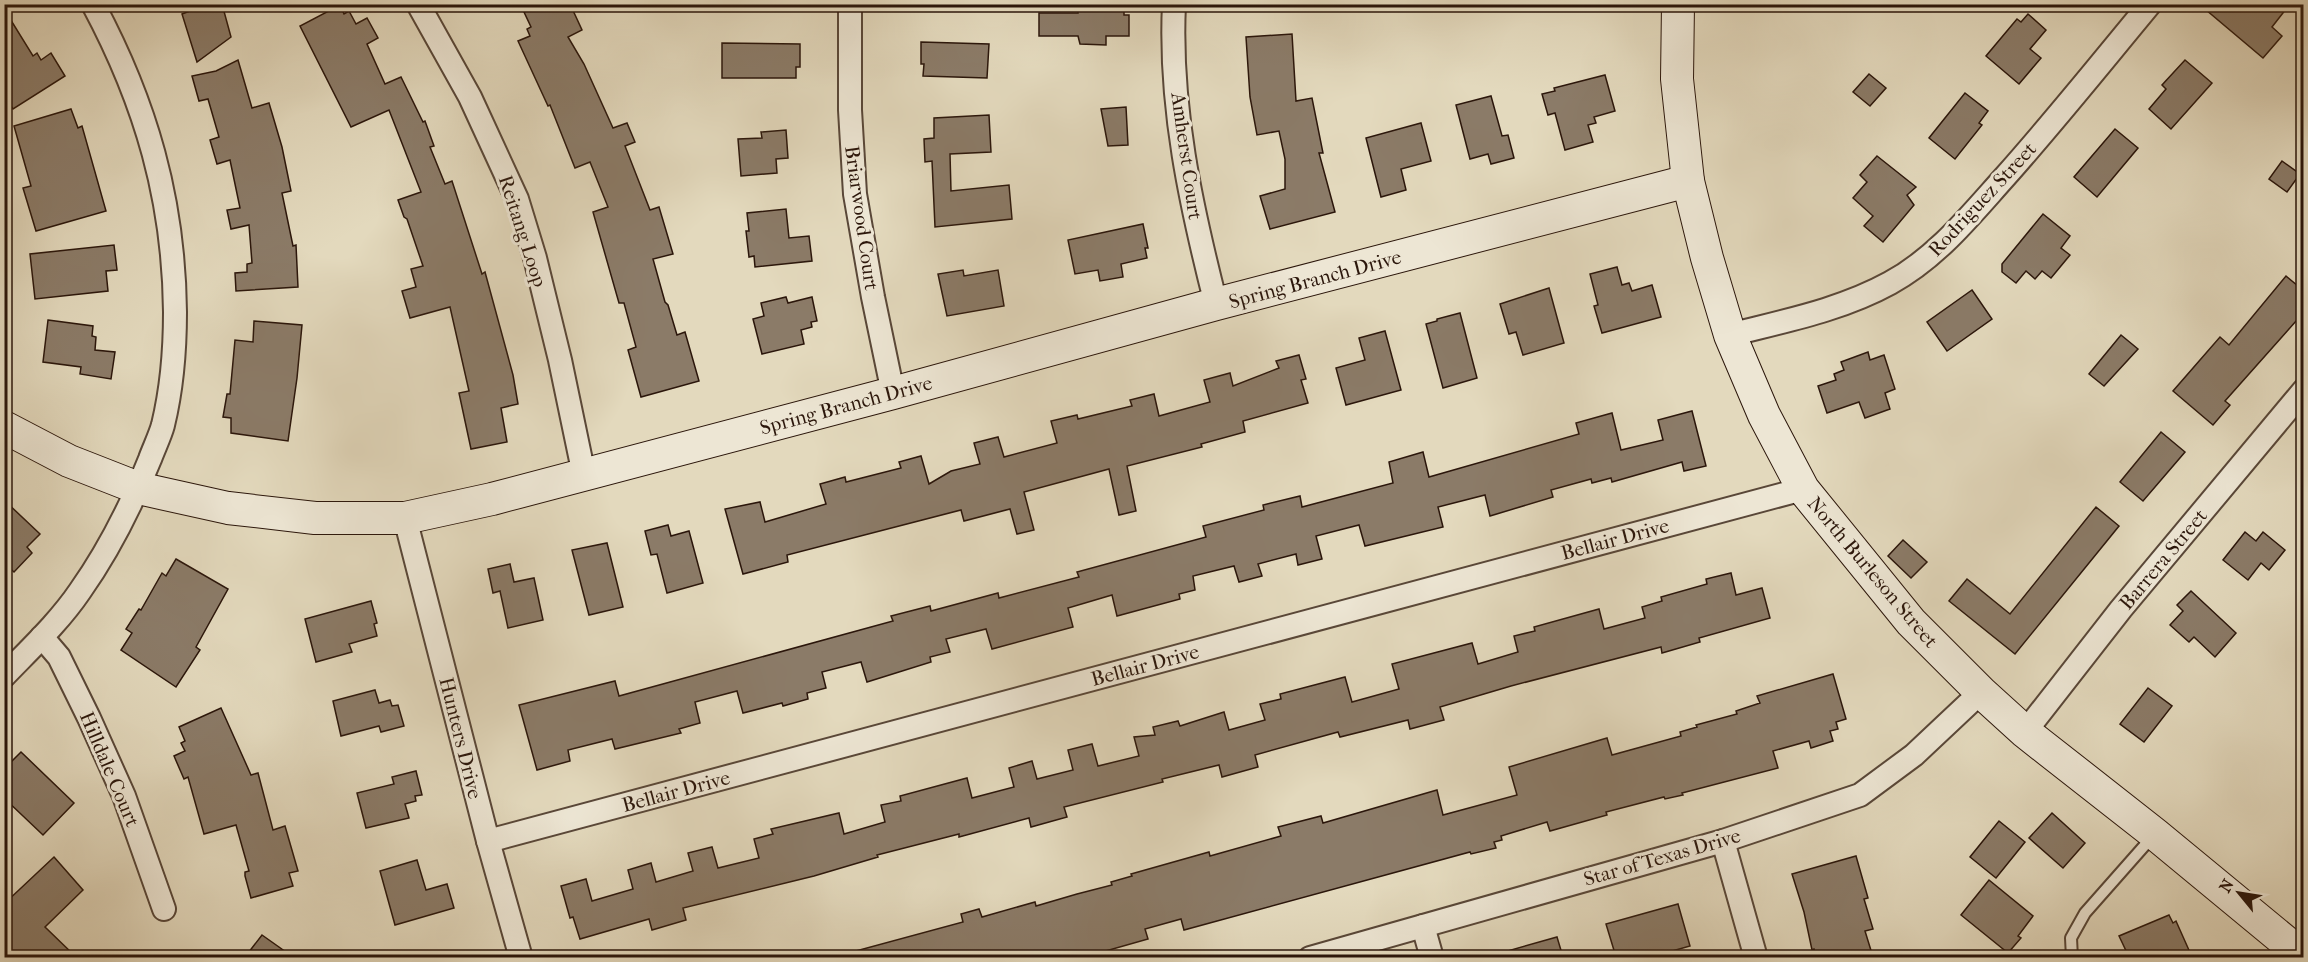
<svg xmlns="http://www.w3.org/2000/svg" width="2308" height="962" viewBox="0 0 2308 962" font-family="'IM FELL French Canon',serif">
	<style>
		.building { fill: #8b7b68; stroke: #2b160b; stroke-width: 1.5 }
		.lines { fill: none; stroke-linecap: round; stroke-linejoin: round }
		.lane-casing { stroke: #594738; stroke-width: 14 }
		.street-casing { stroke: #594738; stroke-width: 26 }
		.secondary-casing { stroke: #2b160b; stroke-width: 34 }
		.lane { stroke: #ede6d4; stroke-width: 10 }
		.street { stroke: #ede6d4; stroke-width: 22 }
		.secondary { stroke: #ede6d4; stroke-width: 32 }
		.labels { text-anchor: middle; stroke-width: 6; stroke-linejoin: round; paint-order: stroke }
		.street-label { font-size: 20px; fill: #2b160b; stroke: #ede6d4 }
	</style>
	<rect width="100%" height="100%" fill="#e3d9bd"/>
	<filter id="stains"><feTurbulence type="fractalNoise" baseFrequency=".00333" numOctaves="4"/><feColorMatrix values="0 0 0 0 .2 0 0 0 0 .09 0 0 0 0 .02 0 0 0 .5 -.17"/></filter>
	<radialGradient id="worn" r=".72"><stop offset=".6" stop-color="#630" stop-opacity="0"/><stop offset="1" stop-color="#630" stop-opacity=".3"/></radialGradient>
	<g class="building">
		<polygon points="187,4 222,4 231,37 197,62 182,14 190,11"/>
		<polygon points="540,4 570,4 582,30 568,37 584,64 613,128 627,123 635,142 625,146 650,210 659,207 673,254 653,259 665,302 668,305 677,335 685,332 699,381 641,397 628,350 636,347 624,303 619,303 593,212 608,207 590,162 575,168 550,105 548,106 518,41 530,36 527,29 531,27 524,12"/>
		<polygon points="1078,4 1124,4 1124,15 1129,15 1129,36 1106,36 1106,45 1080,44 1078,36 1039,36 1039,13 1078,13"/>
		<polygon points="2199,4 2290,4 2272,27 2282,36 2263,58"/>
		<polygon points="340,5 344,14 349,11 356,24 367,18 378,38 367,44 385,84 401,77 423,122 425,121 434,146 430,147 445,184 452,181 482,274 485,272 513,375 518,404 501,408 507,442 471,449 459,393 469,391 450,307 410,318 402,291 416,287 411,269 423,266 407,219 404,217 398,200 421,192 389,110 351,127 300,26"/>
		<polygon points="4,9 33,56 37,53 41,60 51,53 65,76 13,109 4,96"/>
		<polygon points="2028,14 2046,30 2030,49 2041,58 2019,84 1986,56 2017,19 2021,22"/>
		<polygon points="1292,34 1296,101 1312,98 1323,153 1319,153 1335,212 1270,229 1260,196 1285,189 1285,159 1279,131 1257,135 1250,97 1246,37"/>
		<polygon points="921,42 989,44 987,78 923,76 924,64 921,64"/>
		<polygon points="722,43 800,44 800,67 796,67 796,78 722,78"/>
		<polygon points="238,60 252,108 269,103 282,147 291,191 282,193 293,246 296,245 298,287 236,291 235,273 247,272 247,264 252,263 249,225 231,229 227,210 240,208 230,160 217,164 210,140 219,137 208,99 199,101 192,76 216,71"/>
		<polygon points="2185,60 2212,83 2171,129 2149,109 2166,89 2162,85"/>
		<polygon points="1869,74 1886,88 1870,106 1853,92"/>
		<polygon points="1605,75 1615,111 1594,117 1596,123 1588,125 1593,142 1565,150 1555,113 1548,115 1542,94 1555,91 1554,88"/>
		<polygon points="1965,93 1988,111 1979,123 1982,125 1955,159 1929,138"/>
		<polygon points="1491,96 1502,136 1508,135 1514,158 1491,164 1488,154 1470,159 1456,105"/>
		<polygon points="1126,107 1128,145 1108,146 1101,109"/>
		<polygon points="71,109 78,128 82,126 106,211 36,231 23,188 31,186 14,126"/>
		<polygon points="989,115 991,152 950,154 951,191 1009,185 1012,219 935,227 932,161 925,162 924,139 934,138 934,118"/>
		<polygon points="1421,123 1431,161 1401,169 1406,190 1381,197 1366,138"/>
		<polygon points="2115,129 2138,148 2097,197 2074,177"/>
		<polygon points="786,130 788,158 776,159 777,173 741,176 738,139 762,138 761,132"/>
		<polygon points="1877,156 1916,187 1907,195 1914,205 1883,242 1864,226 1873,216 1853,198 1867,182 1860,175"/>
		<polygon points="2282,161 2300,174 2287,192 2269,179"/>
		<polygon points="786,209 789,238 809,236 812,261 755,267 754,256 749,257 746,231 749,231 747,213"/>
		<polygon points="2043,214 2070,236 2061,248 2070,255 2051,278 2042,271 2035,279 2026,271 2016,283 2002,272 2002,264"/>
		<polygon points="1143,224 1148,248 1145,248 1147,258 1121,264 1123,277 1100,281 1098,270 1075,274 1068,240"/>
		<polygon points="114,245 117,270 106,271 108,291 35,299 30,254"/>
		<polygon points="1617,267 1622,285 1629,283 1632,291 1652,285 1661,317 1602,333 1594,306 1598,305 1590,274"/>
		<polygon points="963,270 964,276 998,270 1004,306 947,316 938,274"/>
		<polygon points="2286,276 2304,291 2304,312 2225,401 2230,405 2213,425 2173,391 2220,337 2229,345"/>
		<polygon points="1549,288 1564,343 1523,355 1516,332 1509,334 1500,304"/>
		<polygon points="1972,290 1992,319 1947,351 1927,322"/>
		<polygon points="786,297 788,303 812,297 817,321 811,322 812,327 801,330 804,344 762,354 753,319 764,316 761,303"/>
		<polygon points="1460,313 1477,378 1443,388 1426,324 1437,321 1437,319"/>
		<polygon points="48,320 93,326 92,336 96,337 95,350 115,352 111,379 80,374 81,367 43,362"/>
		<polygon points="254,321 302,325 297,378 288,441 231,433 231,418 223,417 227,394 230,394 235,340 253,342"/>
		<polygon points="1385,331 1401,390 1346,405 1336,368 1365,360 1359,338"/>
		<polygon points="2121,335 2138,349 2104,386 2089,374"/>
		<polygon points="1868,352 1870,360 1884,355 1895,389 1885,393 1890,409 1865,418 1859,402 1827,413 1818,386 1836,380 1834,374 1844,370 1841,362"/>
		<polygon points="1299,355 1306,379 1301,380 1308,403 1243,421 1245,432 1201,444 1202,447 1127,466 1136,511 1119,515 1109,469 1024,492 1034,530 1017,534 1010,509 964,521 961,510 787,555 788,562 743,574 725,509 760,502 765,522 826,504 820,484 845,477 846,482 901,468 899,462 921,456 929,484 951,471 980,464 974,443 998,437 1004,457 1057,443 1051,421 1077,415 1078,419 1132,406 1130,400 1154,394 1159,416 1210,402 1204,380 1230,373 1233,386 1279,368 1276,361"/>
		<polygon points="1692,411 1706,466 1684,471 1682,462 1612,482 1611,478 1592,483 1591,479 1551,490 1553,497 1490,516 1485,495 1438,507 1443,527 1365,546 1359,525 1316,536 1322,559 1298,565 1296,554 1258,564 1262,576 1239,582 1234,566 1193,576 1195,590 1179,594 1180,599 1117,616 1112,595 1068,608 1073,627 992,649 986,629 946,639 950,652 930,657 931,662 867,682 861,662 822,672 826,688 807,693 808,699 783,706 782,703 743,713 737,691 695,702 700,723 679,729 681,733 615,749 612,739 568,750 570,761 537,770 519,705 615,681 619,696 893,621 891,616 930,606 931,611 998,593 999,598 1079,577 1077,572 1206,537 1203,526 1264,510 1263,505 1300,496 1302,507 1393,483 1389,462 1423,452 1429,477 1579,434 1576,423 1612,413 1621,450 1663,440 1658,420"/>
		<polygon points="2161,432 2185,452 2143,501 2120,482"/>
		<polygon points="4,500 40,534 27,547 32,553 14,572 4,563"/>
		<polygon points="2096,507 2119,526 2015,654 1949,601 1967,579 2010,614"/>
		<polygon points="668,525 671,536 689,531 703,583 667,593 657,554 651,555 645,531"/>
		<polygon points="2245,532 2256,541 2263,532 2285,550 2269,570 2261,563 2248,580 2223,560"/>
		<polygon points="1903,540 1927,562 1911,578 1888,556"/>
		<polygon points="607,543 623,607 589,615 572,550"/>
		<polygon points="176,559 228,589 196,647 200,650 176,687 121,650 132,633 126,629 139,609 141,610 162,573 166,576"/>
		<polygon points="510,564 514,582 534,578 543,620 508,628 500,591 493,593 488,569"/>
		<polygon points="1731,573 1736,595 1762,588 1770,618 1699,638 1700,642 1662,653 1661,647 1511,686 1440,707 1444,720 1410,729 1408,720 1340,737 1338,732 1255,755 1258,767 1222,777 1219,765 1162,779 1163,782 1064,807 1067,817 1031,827 1029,818 959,837 959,834 877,855 878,857 814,876 683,908 686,920 652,930 649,919 580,939 573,917 570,918 561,886 586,879 592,901 633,889 628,870 651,863 656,882 693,871 688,853 712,847 718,868 759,858 754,839 773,834 771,829 839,813 844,834 885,822 881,805 901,801 900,796 967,778 972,798 1014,787 1009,768 1032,761 1037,779 1073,770 1068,750 1092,744 1098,766 1139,756 1134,737 1155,735 1153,727 1178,721 1180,726 1224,712 1229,730 1265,720 1260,704 1281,699 1280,694 1345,677 1352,702 1399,689 1392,664 1472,643 1478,664 1518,652 1514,636 1535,631 1534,627 1599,609 1604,629 1645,618 1642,607 1662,601 1661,597 1707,584 1706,579"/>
		<polygon points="2191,591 2236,633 2215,657 2194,637 2189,642 2170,625 2183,611 2177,605"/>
		<polygon points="371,601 377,623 374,624 377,636 349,644 352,652 316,662 305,619"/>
		<polygon points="1833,674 1846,719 1836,722 1838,729 1830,731 1833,741 1811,748 1809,741 1773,751 1778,768 1682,793 1683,795 1665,799 1664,797 1606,812 1607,815 1550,831 1547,822 1501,836 1502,840 1494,842 1496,848 1471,854 1470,852 1184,930 1181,919 1145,929 1148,939 1095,954 1096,957 853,957 852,952 963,922 961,914 979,909 982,917 1035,902 1036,906 1077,894 1112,885 1111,882 1132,876 1131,874 1209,852 1210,856 1281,836 1278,827 1321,816 1323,823 1437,790 1443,815 1517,795 1509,767 1607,738 1612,755 1681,736 1680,732 1697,727 1696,725 1737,714 1736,711 1760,703 1757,696"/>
		<polygon points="2148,688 2172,706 2144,742 2120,724"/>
		<polygon points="375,690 379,703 390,700 392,706 398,705 404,726 381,732 379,726 341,736 333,701"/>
		<polygon points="221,708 251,775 258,773 273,830 285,826 298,871 289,873 293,886 251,898 245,876 245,872 249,871 236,825 204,834 188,777 184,779 174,756 185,751 181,743 185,741 179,727"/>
		<polygon points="21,752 74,803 43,835 4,798 4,769"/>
		<polygon points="416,771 422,795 415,796 416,801 405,804 409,818 366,828 357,793 394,784 392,777"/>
		<polygon points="2052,813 2085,843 2063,868 2029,838"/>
		<polygon points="1999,821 2025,842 1996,878 1970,857"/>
		<polygon points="1856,856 1868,898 1864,899 1873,929 1865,931 1873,957 1817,957 1814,949 1812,950 1804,912 1792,874"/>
		<polygon points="54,857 83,890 45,927 76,957 15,957 4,948 4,904"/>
		<polygon points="417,860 426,890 447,884 454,908 395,925 380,871"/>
		<polygon points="1989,880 2033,916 2018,936 2021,938 2008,953 1961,915"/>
		<polygon points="1678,904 1690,946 1651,957 1616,957 1606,924"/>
		<polygon points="2169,915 2173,923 2176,921 2192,957 2129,957 2119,936"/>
		<polygon points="262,935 293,957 245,957"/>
		<polygon points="1557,937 1563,957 1504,957 1504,952"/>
	</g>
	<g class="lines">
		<defs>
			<polyline id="lane" points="2072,958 2071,938 2085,913 2153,836"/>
			<g id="street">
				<polyline points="418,4 470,97 517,199 535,258 560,360 584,475"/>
				<polyline points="850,4 850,110 855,194 873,297 893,393"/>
				<path d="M1174,4C1169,106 1191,206 1216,304"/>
				<path d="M1730,335C1784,321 1841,310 1890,283C1936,258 1969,217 2003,179C2054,122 2101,63 2150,4"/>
				<polyline points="405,518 488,841 521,958"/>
				<polyline points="42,637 59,657 89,718 124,796 164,909"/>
				<path d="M4,676C30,649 59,622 80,591C109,550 131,506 150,459C154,448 160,436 163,425C172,388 175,350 175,312C174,200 146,103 93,4"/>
				<polyline points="2025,732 2121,609 2304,390"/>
				<polyline points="488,841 1803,489"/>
				<polyline points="1723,841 1756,958"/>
				<polyline points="1423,926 1432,958"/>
				<polyline points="1310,958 1723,841 1860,795 1914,755 1981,692"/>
			</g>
			<g id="secondary">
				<polyline points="1678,4 1677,79 1688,181 1707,258 1730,335 1764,415 1803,489 1911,622 1981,692 2025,732 2155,834 2304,957"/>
				<polyline points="4,427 69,461 138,488 228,508 315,518 405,518 492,499 893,393 1216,304 1688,181"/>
			</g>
		</defs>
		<use href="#lane" class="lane-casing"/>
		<use href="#street" class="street-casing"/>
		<use href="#secondary" class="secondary-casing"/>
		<use href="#lane" class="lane"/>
		<use href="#street" class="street"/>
		<use href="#secondary" class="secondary"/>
	</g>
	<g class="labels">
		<g class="street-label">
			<text transform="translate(1187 156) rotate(82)" y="7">Amherst Court</text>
			<text transform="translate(1982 199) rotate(-47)" y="7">Rodriguez Street</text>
			<text transform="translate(862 218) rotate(82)" y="7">Briarwood Court</text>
			<text transform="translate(523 231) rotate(72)" y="7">Reitang Loop</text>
			<text transform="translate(1315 279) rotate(-15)" y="7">Spring Branch Drive</text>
			<text transform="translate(846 405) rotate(-15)" y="7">Spring Branch Drive</text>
			<text transform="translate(1615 539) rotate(-15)" y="7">Bellair Drive</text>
			<text transform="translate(2163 559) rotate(-50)" y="7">Barrera Street</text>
			<text transform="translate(1873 572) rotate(50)" y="7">North Burleson Street</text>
			<text transform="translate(1145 665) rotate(-15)" y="7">Bellair Drive</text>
			<text transform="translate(461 738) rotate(76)" y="7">Hunters Drive</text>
			<text transform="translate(110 769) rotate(67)" y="7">Hilldale Court</text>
			<text transform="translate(676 791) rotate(-15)" y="7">Bellair Drive</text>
			<text transform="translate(1662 857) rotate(-16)" y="7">Star of Texas Drive</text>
		</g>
	</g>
	<rect width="2308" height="962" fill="none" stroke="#e3d9bd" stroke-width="24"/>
	<rect x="6" y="6" width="2296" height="950" fill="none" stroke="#2b160b" stroke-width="3"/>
	<rect x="12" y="12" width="2284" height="938" fill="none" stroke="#2b160b" stroke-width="1.5"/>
	<g transform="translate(2239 893) rotate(300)" stroke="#ede6d4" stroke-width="4.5" paint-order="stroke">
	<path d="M0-4.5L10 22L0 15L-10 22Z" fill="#2b160b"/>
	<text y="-9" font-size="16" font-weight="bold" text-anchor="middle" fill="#2b160b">N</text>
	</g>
	<rect width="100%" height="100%" filter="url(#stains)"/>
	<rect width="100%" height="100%" fill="url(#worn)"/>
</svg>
